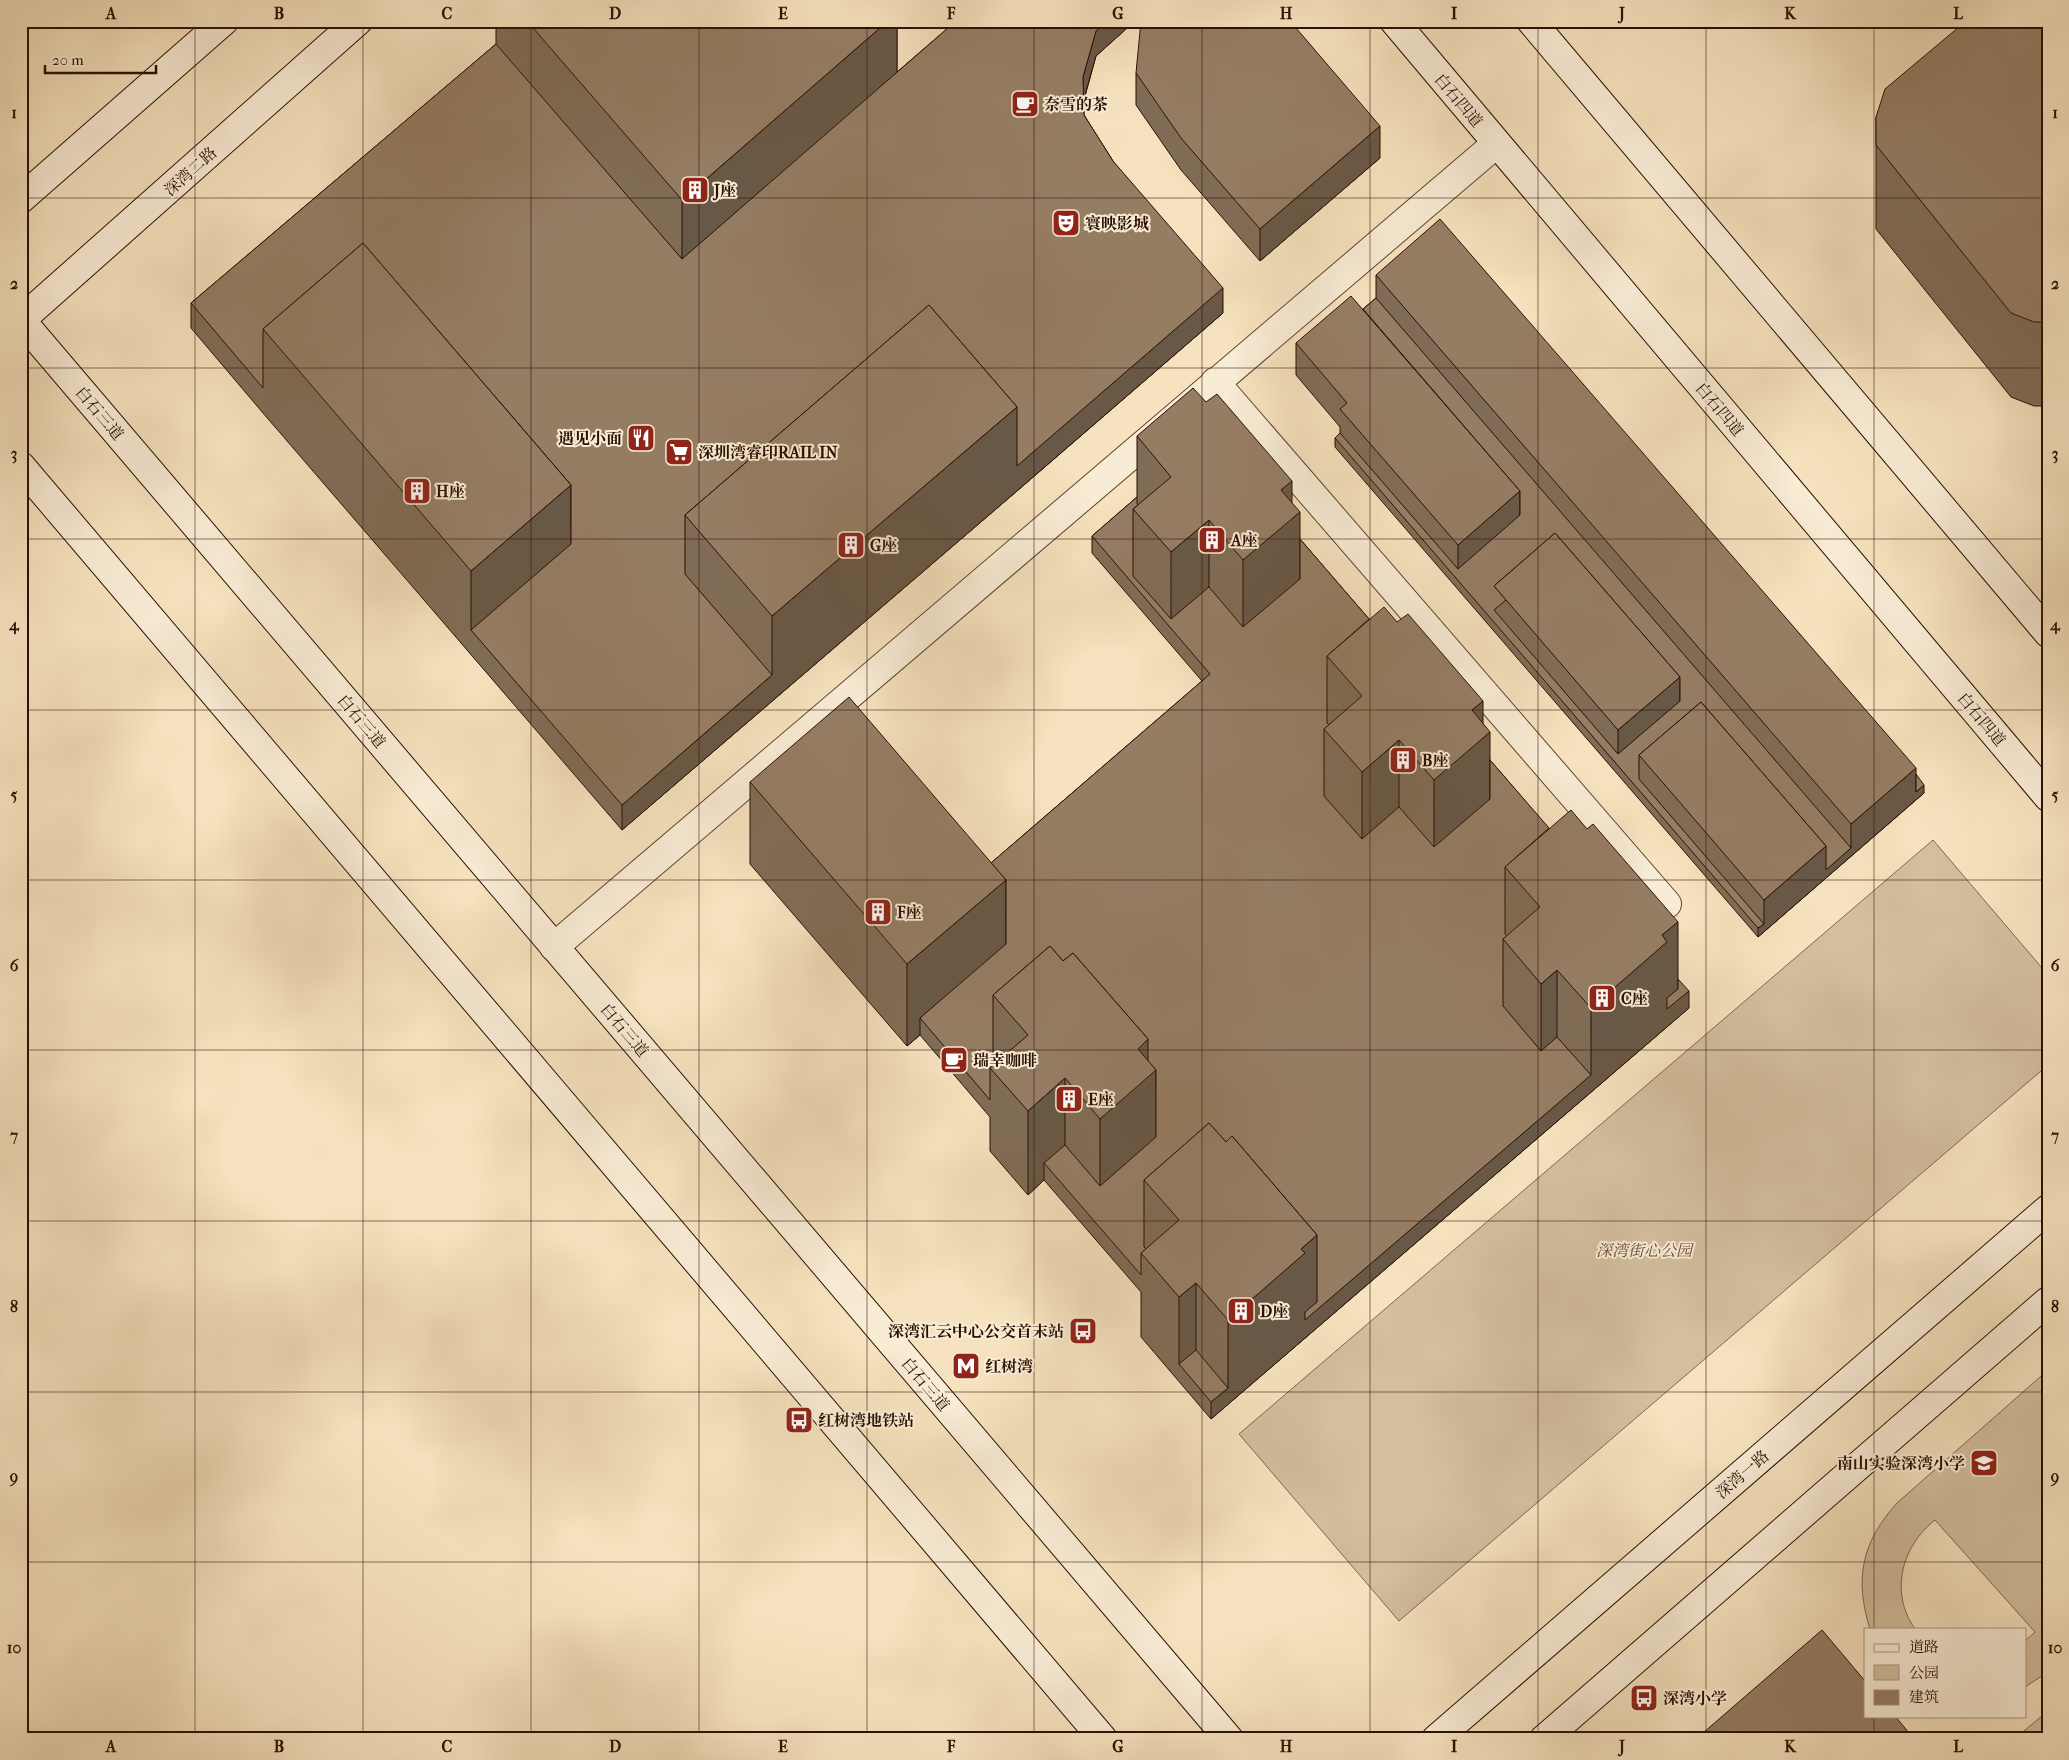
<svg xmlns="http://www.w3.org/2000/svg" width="2069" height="1760" viewBox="0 0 2069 1760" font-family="'IM FELL French Canon','Noto Serif SC',serif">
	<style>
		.green { fill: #d3be9e; stroke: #7f6650 }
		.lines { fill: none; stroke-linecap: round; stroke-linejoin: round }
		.street-casing { stroke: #5e4432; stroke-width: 30 }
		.secondary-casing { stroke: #2b0f03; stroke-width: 30 }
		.street { stroke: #f9ecd5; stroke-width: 28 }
		.secondary { stroke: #f9ecd5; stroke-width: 28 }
		.wall { fill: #806c56; stroke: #2b0f03 }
		.shaded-wall { fill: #685846; stroke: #2b0f03 }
		.building { fill: #957d64; stroke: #2b0f03; fill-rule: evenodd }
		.grid { fill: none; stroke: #2b0f03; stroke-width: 1; stroke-opacity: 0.55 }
		.labels { text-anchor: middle; stroke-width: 4; stroke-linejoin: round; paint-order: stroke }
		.street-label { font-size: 16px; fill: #2b0f03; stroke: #f9ecd5 }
		.poi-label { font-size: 16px; font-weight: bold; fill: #2b0f03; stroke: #f9ecd5; text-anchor: start }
		.park-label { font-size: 16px; font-style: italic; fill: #664c39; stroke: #f9ecd5 }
		.neatline { fill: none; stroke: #2b0f03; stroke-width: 2 }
		.grid-label { font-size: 16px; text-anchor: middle; font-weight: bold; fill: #2b0f03 }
	</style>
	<rect width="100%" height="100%" fill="#f6e2be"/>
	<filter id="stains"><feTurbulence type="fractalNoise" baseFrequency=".004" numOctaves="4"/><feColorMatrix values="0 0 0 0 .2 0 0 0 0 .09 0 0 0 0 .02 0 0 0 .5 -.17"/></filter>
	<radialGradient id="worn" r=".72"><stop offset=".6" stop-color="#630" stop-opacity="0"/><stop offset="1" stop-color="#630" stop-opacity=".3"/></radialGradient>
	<g class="green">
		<polygon points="1933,840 2048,975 2048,1065 1399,1621 1239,1434"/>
		<path d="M2048,1370V1672L2025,1687V1641L2035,1632L1935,1520C1902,1546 1889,1592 1915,1629H1870C1854,1578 1862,1542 1897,1503Z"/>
		<polygon points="2048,1711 2048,1739 2023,1739 2019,1735"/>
	</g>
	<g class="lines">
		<defs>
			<g id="street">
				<polyline points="1215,382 1667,904"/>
				<polyline points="554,947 1496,144"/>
			</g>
			<g id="secondary">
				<polyline points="1394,21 2048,797"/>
				<polyline points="1531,21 2048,633"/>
				<polyline points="21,199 224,21"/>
				<polyline points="21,320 1229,1739"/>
				<polyline points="21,320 358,21"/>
				<polyline points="21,466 1103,1739"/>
				<polyline points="1436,1739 2048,1209"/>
				<polyline points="1544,1739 2048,1301"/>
			</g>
		</defs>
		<use href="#street" class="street-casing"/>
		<use href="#secondary" class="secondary-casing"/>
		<use href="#street" class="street"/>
		<use href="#secondary" class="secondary"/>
	</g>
	<g class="wall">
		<polygon points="496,21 897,21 897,72 956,21 1135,21 1096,56 1084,100 1084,115 1113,161 1223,313 1017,491 622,830 263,413 191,328 191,303 496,44"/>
		<polygon points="2048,21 2048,406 2034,406 2011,397 1876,229 1876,117"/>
		<polygon points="1136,73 1380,158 1260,261 1181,170 1136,105"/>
		<polygon points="1376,275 1916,774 1924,793 1758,937 1335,447 1335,438 1340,433 1340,427 1296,375 1296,343 1363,309 1376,298"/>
		<polygon points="1137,436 1292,503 1300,539 1369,619 1483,723 1490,760 1678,979 1689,1008 1211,1419 1141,1337 1141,1292 1044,1180 1028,1195 990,1151 990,1117 920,1035 907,1046 750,864 750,782 991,863 1202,681 1092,553 1092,536 1137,497"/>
	</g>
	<g class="shaded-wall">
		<polygon points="888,21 897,21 897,97 682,284 682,200"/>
		<polygon points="1107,21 1135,21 1096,56 1083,102 1083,77 1096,31"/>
		<polygon points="1380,126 1380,158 1260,261 1260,229"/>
		<polygon points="1223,288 1223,313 1017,491 622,830 622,805 772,675 772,616 1017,407"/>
		<polygon points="1292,481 1292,519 1300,512 1300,595 1243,644 1243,560 1281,490"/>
		<polygon points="571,485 571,569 471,630 471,571"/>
		<polygon points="1520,491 1520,523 1458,577 1458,545"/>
		<polygon points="1209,520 1209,604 1171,628 1171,552"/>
		<polygon points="1680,677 1680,709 1618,763 1618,730"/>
		<polygon points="1483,701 1483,738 1490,732 1490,815 1434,864 1434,780 1472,710"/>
		<polygon points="1399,740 1399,823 1362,855 1362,772"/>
		<polygon points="1916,768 1916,792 1924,785 1924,793 1758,937 1758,928 1764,924 1764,900 1826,846 1851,848 1851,824"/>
		<polygon points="1006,880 1006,961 920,1018 920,1035 907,1046 907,964"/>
		<polygon points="1678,922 1678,999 1689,991 1689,1008 1211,1419 1211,1402 1228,1388 1228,1320 1301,1249 1317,1235 1591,1075 1591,1008 1662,935"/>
		<polygon points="1557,970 1557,1054 1541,1068 1541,984"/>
		<polygon points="1148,1039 1156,1070 1156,1154 1100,1203 1100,1119 1138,1049"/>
		<polygon points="1065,1078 1065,1162 1044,1163 1044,1180 1028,1195 1028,1111"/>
		<polygon points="1196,1283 1196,1367 1179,1364 1179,1297"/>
	</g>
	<g class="building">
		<polygon points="527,21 888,21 682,200"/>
		<polygon points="956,21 1107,21 1096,31 1083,77 1084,115 1113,161 1223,288 1017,466 1017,407 929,305 685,515 685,574 772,675 622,805 471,630 571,544 571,485 363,243 263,329 263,388 191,303 496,44 682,259"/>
		<polygon points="1141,21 1290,21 1380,126 1260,229 1181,138 1136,73"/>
		<polygon points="1966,21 2048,21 2048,322 2034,322 2011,313 1876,145 1876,117 1885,89"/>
		<polygon points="1440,219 1916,768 1851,824 1376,275"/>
		<polygon points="363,243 571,485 471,571 263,329"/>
		<polygon points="1351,296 1520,491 1458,545 1340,409 1347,403 1296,343"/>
		<path d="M1376,298L1851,848L1826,870V846L1701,702L1639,755V779L1764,924L1758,928L1335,438L1340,433L1458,569L1520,515V491L1363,309ZM1555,533L1680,677V701L1618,754L1494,610L1506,600L1494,586Z"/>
		<polygon points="929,305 1017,407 772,616 685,515"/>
		<polygon points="1193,388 1206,402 1217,394 1292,481 1281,490 1300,512 1243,560 1209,520 1171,552 1133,509 1171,477 1137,436"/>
		<polygon points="1137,497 1137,503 1138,505 1133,509 1133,576 1171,619 1209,587 1243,627 1300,579 1300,539 1369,619 1327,656 1327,723 1329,725 1324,729 1324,796 1362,839 1399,807 1434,847 1490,799 1490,760 1549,828 1505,867 1505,934 1507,936 1503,939 1503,1006 1541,1051 1557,1037 1591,1075 1305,1320 1305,1312 1317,1302 1317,1235 1232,1136 1226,1142 1209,1123 1144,1180 1144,1247 1146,1249 1141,1253 1141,1275 1044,1163 1065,1145 1100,1186 1156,1137 1156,1070 1148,1061 1148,1039 1073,953 1063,961 1050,946 993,995 993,1062 995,1064 990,1068 990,1100 920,1018 1006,944 1006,880 991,863 1210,674 1092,536"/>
		<polygon points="1555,533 1680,677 1618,730 1494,586"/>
		<polygon points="1384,607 1397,622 1408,614 1483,701 1472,710 1490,732 1434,780 1399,740 1362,772 1324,729 1362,696 1327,656"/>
		<polygon points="849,697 1006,880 907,964 750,782"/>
		<polygon points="1701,702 1826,846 1764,900 1639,755"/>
		<polygon points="1916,774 1924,785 1916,792"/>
		<polygon points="1571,810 1587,829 1593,824 1678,922 1662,935 1667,942 1591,1008 1557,970 1541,984 1503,939 1540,907 1505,867"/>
		<polygon points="1050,946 1063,961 1073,953 1148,1039 1138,1049 1156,1070 1100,1119 1065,1078 1028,1111 990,1068 1028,1035 993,995"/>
		<polygon points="1678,979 1689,991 1667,1009 1667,998 1678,989"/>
		<polygon points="1209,1123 1226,1142 1232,1136 1317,1235 1301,1249 1305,1253 1228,1320 1196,1283 1179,1297 1141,1253 1179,1220 1144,1180"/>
		<polygon points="1196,1350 1228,1388 1211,1402 1179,1364"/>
		<polygon points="1822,1630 1865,1681 1865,1716 1895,1716 1914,1739 1696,1739"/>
	</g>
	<path class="grid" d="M195,21V1739M363,21V1739M531,21V1739M699,21V1739M867,21V1739M1034,21V1739M1202,21V1739M1370,21V1739M1538,21V1739M1706,21V1739M1874,21V1629M21,198H2048M21,368H2048M21,539H2048M21,710H2048M21,880H2048M21,1050H2048M21,1221H2048M21,1392H2048M21,1562H2048M1874,1716V1739"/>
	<defs>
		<symbol id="cafe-square" viewBox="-11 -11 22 22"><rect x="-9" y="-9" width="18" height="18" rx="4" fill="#8f2418" stroke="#f9ecd5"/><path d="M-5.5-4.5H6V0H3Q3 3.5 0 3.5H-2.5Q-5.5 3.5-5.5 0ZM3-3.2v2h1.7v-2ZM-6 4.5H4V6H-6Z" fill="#fff"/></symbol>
		<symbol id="building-square" viewBox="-11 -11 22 22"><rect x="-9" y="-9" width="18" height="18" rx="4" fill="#8f2418" stroke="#f9ecd5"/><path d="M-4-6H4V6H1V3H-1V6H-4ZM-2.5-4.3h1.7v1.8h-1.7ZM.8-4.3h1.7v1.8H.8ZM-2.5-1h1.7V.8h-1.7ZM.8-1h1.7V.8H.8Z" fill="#fff"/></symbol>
		<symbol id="theatre-square" viewBox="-11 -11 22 22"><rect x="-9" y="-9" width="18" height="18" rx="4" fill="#8f2418" stroke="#f9ecd5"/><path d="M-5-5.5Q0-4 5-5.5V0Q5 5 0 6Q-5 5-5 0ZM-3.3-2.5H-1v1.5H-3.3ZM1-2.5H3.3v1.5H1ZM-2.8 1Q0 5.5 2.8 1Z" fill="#fff"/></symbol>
		<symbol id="restaurant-square" viewBox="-11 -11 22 22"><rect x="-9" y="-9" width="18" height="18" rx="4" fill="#8f2418" stroke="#f9ecd5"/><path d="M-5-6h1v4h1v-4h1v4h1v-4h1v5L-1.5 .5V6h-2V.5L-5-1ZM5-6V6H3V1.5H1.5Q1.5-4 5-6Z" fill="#fff"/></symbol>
		<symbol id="supermarket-square" viewBox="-11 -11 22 22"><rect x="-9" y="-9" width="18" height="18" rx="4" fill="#8f2418" stroke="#f9ecd5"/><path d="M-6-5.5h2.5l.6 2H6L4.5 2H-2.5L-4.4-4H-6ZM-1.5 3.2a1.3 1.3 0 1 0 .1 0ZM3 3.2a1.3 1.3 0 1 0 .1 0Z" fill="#fff"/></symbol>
		<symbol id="bus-square" viewBox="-11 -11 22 22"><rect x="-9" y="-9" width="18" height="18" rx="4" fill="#8f2418" stroke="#f9ecd5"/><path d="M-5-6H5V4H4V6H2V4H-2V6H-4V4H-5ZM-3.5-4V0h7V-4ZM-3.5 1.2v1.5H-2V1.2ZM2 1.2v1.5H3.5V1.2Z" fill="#fff"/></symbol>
		<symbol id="metro-square" viewBox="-11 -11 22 22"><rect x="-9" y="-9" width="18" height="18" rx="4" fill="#8f2418" stroke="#f9ecd5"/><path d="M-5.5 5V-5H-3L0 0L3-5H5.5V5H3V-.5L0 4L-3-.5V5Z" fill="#fff"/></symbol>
		<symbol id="school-square" viewBox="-11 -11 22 22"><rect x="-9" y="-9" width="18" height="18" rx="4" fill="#8f2418" stroke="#f9ecd5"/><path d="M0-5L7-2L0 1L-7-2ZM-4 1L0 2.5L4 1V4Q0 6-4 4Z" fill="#fff"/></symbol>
	</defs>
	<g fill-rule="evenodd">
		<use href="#cafe-square" x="1009" y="88" width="32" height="32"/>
		<use href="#building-square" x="679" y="174" width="32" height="32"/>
		<use href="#theatre-square" x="1050" y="207" width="32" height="32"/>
		<use href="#restaurant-square" x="625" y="422" width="32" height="32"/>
		<use href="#supermarket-square" x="663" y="436" width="32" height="32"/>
		<use href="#building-square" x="401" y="475" width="32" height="32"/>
		<use href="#building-square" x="1196" y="524" width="32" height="32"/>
		<use href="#building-square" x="835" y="529" width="32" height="32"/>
		<use href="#building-square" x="1387" y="744" width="32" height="32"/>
		<use href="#building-square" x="862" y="896" width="32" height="32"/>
		<use href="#building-square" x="1586" y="982" width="32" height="32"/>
		<use href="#cafe-square" x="938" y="1044" width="32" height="32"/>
		<use href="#building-square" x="1053" y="1083" width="32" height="32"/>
		<use href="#building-square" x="1225" y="1295" width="32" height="32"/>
		<use href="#bus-square" x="1067" y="1315" width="32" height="32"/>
		<use href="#metro-square" x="950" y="1350" width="32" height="32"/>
		<use href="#bus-square" x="783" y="1404" width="32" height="32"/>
		<use href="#school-square" x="1968" y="1447" width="32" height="32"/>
		<use href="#bus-square" x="1628" y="1682" width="32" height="32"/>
	</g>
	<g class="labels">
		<g class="street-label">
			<text transform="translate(1459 100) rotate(50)" y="6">白石四道</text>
			<text transform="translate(190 171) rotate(-42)" y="6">深湾二路</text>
			<text transform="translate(1720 409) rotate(50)" y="6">白石四道</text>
			<text transform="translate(100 413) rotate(50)" y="6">白石三道</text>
			<text transform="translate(1982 719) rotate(50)" y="6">白石四道</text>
			<text transform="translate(362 721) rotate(50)" y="6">白石三道</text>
			<text transform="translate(625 1030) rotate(50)" y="6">白石三道</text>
			<text transform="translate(926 1384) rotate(50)" y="6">白石三道</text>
			<text transform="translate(1742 1474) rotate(-41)" y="6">深湾一路</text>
		</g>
		<g class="poi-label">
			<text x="1044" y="110">奈雪的茶</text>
			<text x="714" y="196">J座</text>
			<text x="1085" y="229">寰映影城</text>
			<text x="622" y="444" text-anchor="end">遇见小面</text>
			<text x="698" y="458">深圳湾睿印RAIL IN</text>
			<text x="436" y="497">H座</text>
			<text x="1231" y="546">A座</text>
			<text x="870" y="551">G座</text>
			<text x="1422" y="766">B座</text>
			<text x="897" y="918">F座</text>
			<text x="1621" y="1004">C座</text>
			<text x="973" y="1066">瑞幸咖啡</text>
			<text x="1088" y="1105">E座</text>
			<text x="1260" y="1317">D座</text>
			<text x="1064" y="1337" text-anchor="end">深湾汇云中心公交首末站</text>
			<text x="985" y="1372">红树湾</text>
			<text x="818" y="1426">红树湾地铁站</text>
			<text x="1965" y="1469" text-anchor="end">南山实验深湾小学</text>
			<text x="1663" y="1704">深湾小学</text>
		</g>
		<g class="park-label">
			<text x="1644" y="1256">深湾街心公园</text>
		</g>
	</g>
	<rect width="2069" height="1760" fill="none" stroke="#f6e2be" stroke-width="55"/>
	<rect x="1864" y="1628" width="162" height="90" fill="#f9ecd5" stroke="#a79481"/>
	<rect x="1874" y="1644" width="25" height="8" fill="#f9ecd5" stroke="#a79481"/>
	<text x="1909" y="1652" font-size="15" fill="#2b0f03">道路</text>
	<rect x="1874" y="1665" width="25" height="15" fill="#d3be9e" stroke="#a79481"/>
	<text x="1909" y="1678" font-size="15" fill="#2b0f03">公园</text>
	<rect x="1874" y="1690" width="25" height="15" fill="#957d64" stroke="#a79481"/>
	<text x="1909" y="1702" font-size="15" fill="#2b0f03">建筑</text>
	<path d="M45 65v8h111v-8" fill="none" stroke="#2b0f03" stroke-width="2.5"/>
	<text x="52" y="65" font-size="15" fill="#2b0f03" stroke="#f9ecd5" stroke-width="4" paint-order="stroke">20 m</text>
	<rect x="28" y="28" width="2014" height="1704" class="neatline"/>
	<g class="grid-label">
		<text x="111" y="19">A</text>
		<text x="279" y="19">B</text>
		<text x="447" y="19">C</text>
		<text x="615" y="19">D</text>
		<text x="783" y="19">E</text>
		<text x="951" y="19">F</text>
		<text x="1118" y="19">G</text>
		<text x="1286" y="19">H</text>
		<text x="1454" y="19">I</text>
		<text x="1622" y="19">J</text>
		<text x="1790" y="19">K</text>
		<text x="1958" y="19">L</text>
		<text x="14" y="118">1</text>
		<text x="2055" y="118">1</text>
		<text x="14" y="289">2</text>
		<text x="2055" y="289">2</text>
		<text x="14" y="459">3</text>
		<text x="2055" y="459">3</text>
		<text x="14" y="630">4</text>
		<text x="2055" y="630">4</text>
		<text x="14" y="800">5</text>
		<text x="2055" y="800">5</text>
		<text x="14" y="971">6</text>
		<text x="2055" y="971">6</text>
		<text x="14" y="1141">7</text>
		<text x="2055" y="1141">7</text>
		<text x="14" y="1312">8</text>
		<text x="2055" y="1312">8</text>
		<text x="14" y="1482">9</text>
		<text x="2055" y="1482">9</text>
		<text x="14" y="1653">10</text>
		<text x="2055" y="1653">10</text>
		<text x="111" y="1752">A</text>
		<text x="279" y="1752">B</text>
		<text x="447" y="1752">C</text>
		<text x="615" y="1752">D</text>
		<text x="783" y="1752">E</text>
		<text x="951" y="1752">F</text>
		<text x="1118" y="1752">G</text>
		<text x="1286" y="1752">H</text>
		<text x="1454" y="1752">I</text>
		<text x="1622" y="1752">J</text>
		<text x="1790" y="1752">K</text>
		<text x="1958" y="1752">L</text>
	</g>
	<rect width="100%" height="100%" filter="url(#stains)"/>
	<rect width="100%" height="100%" fill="url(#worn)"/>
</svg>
